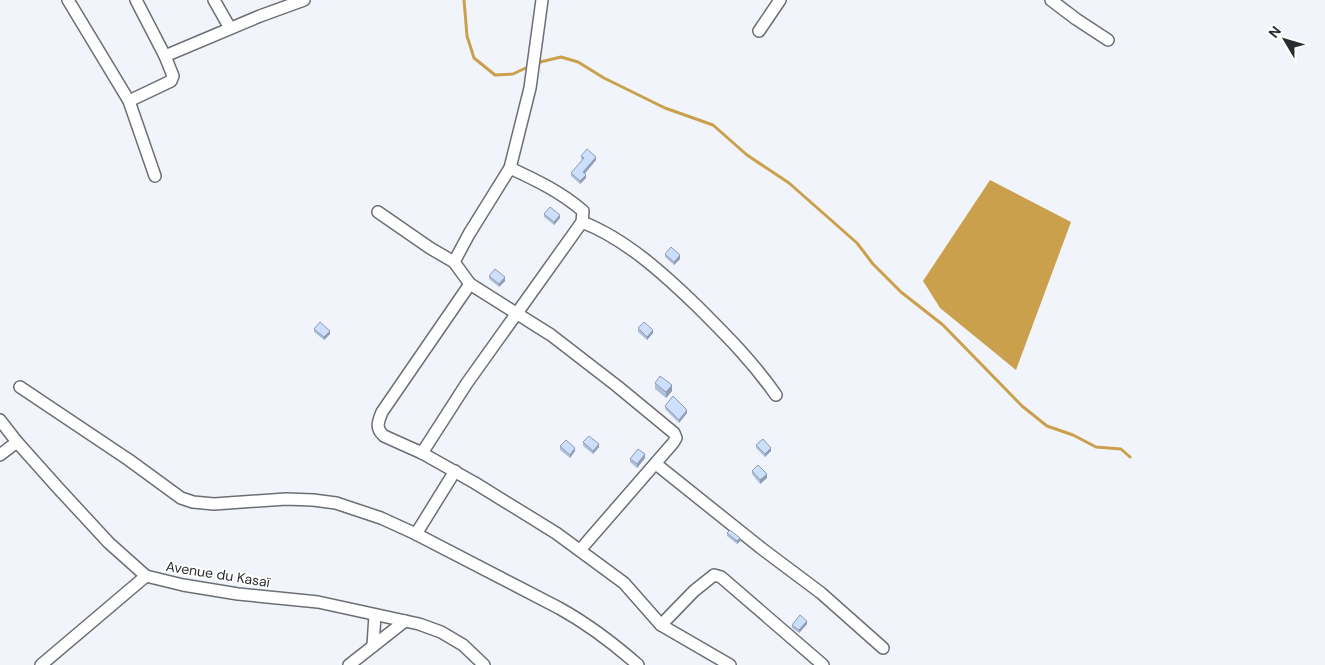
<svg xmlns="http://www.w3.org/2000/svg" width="1325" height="665" viewBox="0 0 1325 665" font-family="'DM Sans',sans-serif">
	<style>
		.water { fill: #cba04d }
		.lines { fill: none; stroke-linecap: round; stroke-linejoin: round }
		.stream { stroke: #cba04d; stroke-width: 3 }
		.street-casing { stroke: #6b6f74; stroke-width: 14 }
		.street { stroke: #fff; stroke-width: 11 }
		.wall { fill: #afc0da }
		.shaded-wall { fill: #8f9cb1 }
		.building { fill: #ccdffd; stroke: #8f9cb1 }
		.labels { text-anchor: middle; stroke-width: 4; stroke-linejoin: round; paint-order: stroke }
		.street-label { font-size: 14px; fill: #2a2b2d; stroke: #fff }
	</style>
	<rect width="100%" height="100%" fill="#f1f5fb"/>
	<polygon class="water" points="990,180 1071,222 1016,370 940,308 923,281"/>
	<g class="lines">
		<g class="stream">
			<polyline points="464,0 467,36 474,58 495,75 513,74 530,66"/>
			<polyline points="536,63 561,57 578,62 604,78 665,108 713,125 747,155 789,183 857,243 873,264 901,292 943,325 1022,406 1047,426 1073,435 1096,447 1121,449 1130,457"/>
		</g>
		<defs>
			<g id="street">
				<polyline points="68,0 129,101 155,176"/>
				<polyline points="136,0 165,56"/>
				<polyline points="214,0 230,28"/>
				<polyline points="1051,0 1076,19 1108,40"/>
				<polyline points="759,31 780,0"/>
				<polyline points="129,101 171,81 173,76 165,56 260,16 304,0"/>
				<polyline points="378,212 430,248 454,262 470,284 551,335 617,386 674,433 676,438 673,443 580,550"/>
				<path d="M582,222C626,239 665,275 698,307C728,337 752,361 776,395"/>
				<polyline points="454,262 469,234 510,168 530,88 542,0"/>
				<path d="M470,284L382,412C378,422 375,428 384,436L422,453L475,483L556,533L624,583L661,625L730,665"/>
				<path d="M20,387L129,460L181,498L193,502L214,504L286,499L313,500L336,503L381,518L416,534L559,608C588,624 613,643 638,665"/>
				<polyline points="0,420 17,442 59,489 109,543 146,576 183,585 238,594 318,602 419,624 441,632 463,645 484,665"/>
				<path d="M422,453L467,383L582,222L583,211C561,192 536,180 510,168"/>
				<polyline points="0,455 17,442"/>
				<polyline points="656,464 761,548 821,593 883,648"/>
				<polyline points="416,534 455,471"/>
				<polyline points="661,625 694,591 714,575 721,577 823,665"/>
				<polyline points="373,646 375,615"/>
				<polyline points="41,665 146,576"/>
				<polyline points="349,665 405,621"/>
			</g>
		</defs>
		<use href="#street" class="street-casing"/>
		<use href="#street" class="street"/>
	</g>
	<g class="wall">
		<polygon points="581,156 596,160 585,174 586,178 580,184 571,176 571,173 582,160 581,159"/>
		<polygon points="544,214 560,218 554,225 544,217"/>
		<polygon points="665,254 680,259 674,265 665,257"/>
		<polygon points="489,276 505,281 499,287 489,279"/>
		<polygon points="638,328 653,333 647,340 638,332"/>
		<polygon points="314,329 330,334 324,340 314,332"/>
		<polygon points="655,383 672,391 666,398 655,389"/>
		<polygon points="665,406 687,413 679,423 665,409"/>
		<polygon points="583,442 599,447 593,454 583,446"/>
		<polygon points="756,445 771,451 765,457 756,448"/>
		<polygon points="560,446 575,451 570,458 560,450"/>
		<polygon points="645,458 637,468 630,462 630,459"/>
		<polygon points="752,471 767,478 760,484 752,474"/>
		<polygon points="727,533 740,541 737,544 727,536"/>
		<polygon points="807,624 799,633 792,628 792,625"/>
	</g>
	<g class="shaded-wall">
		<polygon points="596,157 596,160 583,175 583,172"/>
		<polygon points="586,175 586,178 580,184 580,181"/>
		<polygon points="560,215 560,218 554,225 554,222"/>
		<polygon points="680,255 680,259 674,265 674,262"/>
		<polygon points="505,277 505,281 499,287 499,284"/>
		<polygon points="653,330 653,333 647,340 647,337"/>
		<polygon points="330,331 330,334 324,340 324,337"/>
		<polygon points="672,385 672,391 666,398 666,392"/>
		<polygon points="687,410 687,413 679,423 679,420"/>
		<polygon points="599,444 599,447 593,454 593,451"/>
		<polygon points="575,448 575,451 570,458 570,455"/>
		<polygon points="771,448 771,451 765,457 765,454"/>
		<polygon points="645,454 645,458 637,468 637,464"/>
		<polygon points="767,474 767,478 760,484 760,480"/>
		<polygon points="740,538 740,541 737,544 737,541"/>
		<polygon points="807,621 807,624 799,633 799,630"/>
	</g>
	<g class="building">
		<polygon points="587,149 596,157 583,172 586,175 580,181 571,173 584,158 581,156"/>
		<polygon points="550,207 560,215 554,222 544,214"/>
		<polygon points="671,247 680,255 674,262 665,254"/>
		<polygon points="495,269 505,277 499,284 489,276"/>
		<polygon points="320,322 330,331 324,337 314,329"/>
		<polygon points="644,322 653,330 647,337 638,328"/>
		<polygon points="660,376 672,385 666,392 655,383"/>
		<polygon points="673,396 687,410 679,420 665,406"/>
		<polygon points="589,436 599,444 593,451 583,442"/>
		<polygon points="763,439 771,448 765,454 756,445"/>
		<polygon points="566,440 575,448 570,455 560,446"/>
		<polygon points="638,449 645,454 637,464 630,459"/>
		<polygon points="758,465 767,474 760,480 752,471"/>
		<polygon points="730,530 740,538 737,541 727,533"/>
		<polygon points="800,615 807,621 799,630 792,625"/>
	</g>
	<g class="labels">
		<g class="street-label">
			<text transform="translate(218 574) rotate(9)" y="5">Avenue du Kasaï</text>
		</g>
	</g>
	<g transform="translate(1285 40) rotate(308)" stroke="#ffffff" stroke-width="4" paint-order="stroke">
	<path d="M0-4L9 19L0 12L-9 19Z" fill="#2a2b2d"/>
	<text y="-8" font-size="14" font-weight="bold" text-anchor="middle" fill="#2a2b2d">N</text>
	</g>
</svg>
